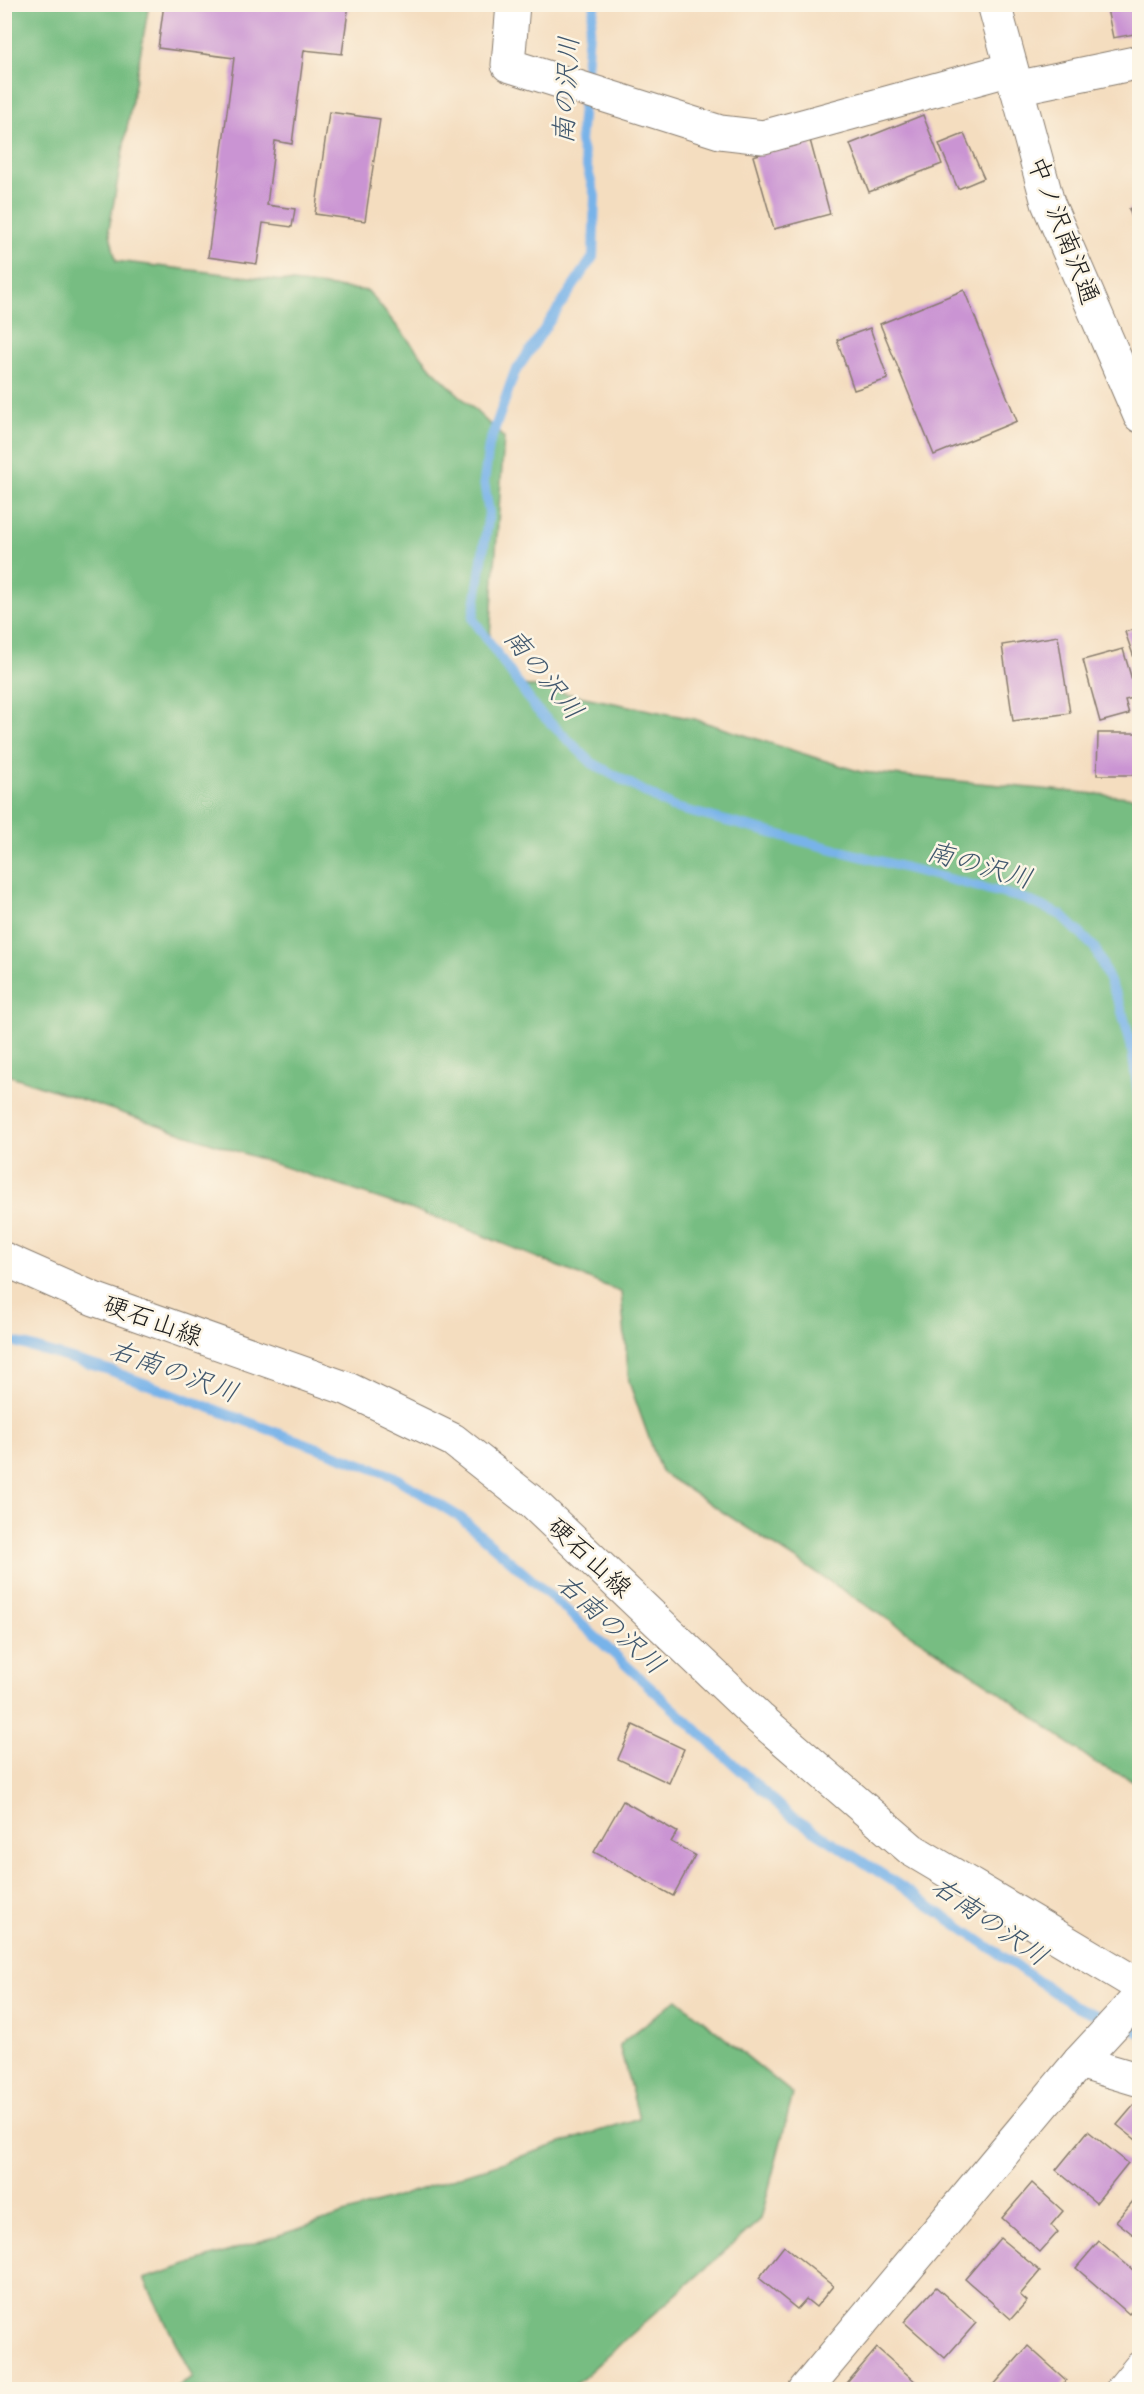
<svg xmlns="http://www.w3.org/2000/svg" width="1144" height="2394" viewBox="0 0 1144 2394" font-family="Itim,'Klee One',sans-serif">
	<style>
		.forest { fill: #77bd82; stroke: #4a6c4f; stroke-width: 1.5 }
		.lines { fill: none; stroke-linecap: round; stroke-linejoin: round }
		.stream { stroke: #78b3e9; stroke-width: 10 }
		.building { fill: #ca94d3 }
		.minor-casing { stroke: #887c6e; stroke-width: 35 }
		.minor { stroke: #fff; stroke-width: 33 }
		.labels { text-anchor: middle; stroke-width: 5; stroke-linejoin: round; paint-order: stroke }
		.street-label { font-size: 26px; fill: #1c1c1c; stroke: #fcf5e5 }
		.water-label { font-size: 27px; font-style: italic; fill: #41586e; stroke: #fcf5e5 }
	</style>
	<rect width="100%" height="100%" fill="#fcf5e5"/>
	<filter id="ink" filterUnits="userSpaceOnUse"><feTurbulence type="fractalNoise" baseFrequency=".0167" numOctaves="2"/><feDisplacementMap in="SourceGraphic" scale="12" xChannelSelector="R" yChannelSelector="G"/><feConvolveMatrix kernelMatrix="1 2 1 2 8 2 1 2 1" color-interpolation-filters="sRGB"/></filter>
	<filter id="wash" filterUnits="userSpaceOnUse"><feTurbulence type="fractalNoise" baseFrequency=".008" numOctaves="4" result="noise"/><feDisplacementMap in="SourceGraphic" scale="24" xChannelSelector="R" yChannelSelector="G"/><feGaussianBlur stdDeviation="1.35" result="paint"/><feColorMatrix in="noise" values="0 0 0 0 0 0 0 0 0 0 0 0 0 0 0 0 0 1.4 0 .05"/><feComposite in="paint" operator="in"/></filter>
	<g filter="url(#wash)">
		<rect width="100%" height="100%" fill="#f4ddbf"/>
		<g class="forest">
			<polygon points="5,4 149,5 109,229 116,261 368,291 432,369 504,438 490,636 514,683 694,719 861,772 1139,798 1139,1783 1097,1764 994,1688 661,1472 629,1382 621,1292 452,1223 5,1074"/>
			<polygon points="677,1999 793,2094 761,2219 570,2389 173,2389 193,2378 144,2279 639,2118 619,2045"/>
		</g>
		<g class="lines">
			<g class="stream">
				<polyline points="595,4 589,32 580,142 595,196 593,257 514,374 489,445 484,482 489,513 473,619 536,709 592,763 672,807 1025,899 1061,915 1095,948 1120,1005 1131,1043 1140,1106"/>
				<polyline points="4,1339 109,1370 393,1476 461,1518 564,1608 788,1814 899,1885 1073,2005 1140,2033"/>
			</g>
		</g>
		<g id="blocks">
			<g class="building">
				<polygon points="164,4 220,4 244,8 244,4 349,4 342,54 304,50 292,144 275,141 267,205 295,209 292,227 263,223 257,264 208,257 234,58 158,48"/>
				<polygon points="1106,4 1140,4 1140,33 1113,38"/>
				<polygon points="329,112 380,119 365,221 315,214"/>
				<polygon points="923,115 942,164 869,192 850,144"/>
				<polygon points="964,134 984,178 958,189 939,144"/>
				<polygon points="810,140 830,214 774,229 753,156"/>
				<polygon points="1140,205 1140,237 1139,238 1129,209"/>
				<polygon points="964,290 1017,421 934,455 880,324"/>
				<polygon points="870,328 888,379 854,390 837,340"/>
				<polygon points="1140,627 1140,672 1139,672 1125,632"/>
				<polygon points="1058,636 1070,713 1013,721 1002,645"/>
				<polygon points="1123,649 1137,697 1125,700 1129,714 1100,722 1083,660"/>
				<polygon points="1098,733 1140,733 1140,775 1097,775"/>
				<polygon points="633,1725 684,1749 669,1783 618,1759"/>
				<polygon points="623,1801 677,1832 671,1842 695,1855 673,1896 594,1852"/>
				<polygon points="1140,2098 1140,2143 1117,2125"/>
				<polygon points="1088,2131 1128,2163 1096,2203 1056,2170"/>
				<polygon points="1032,2183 1063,2211 1051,2225 1058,2232 1040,2252 1002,2218"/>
				<polygon points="1140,2193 1140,2240 1116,2221"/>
				<polygon points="1000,2238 1040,2271 1020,2295 1027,2301 1011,2319 965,2279"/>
				<polygon points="1099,2241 1140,2276 1140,2302 1129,2314 1076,2268"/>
				<polygon points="784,2246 833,2286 816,2307 806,2299 797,2309 759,2278"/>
				<polygon points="936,2287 976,2323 945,2358 904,2322"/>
				<polygon points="1028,2346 1066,2380 1061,2386 1065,2390 998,2390 993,2386"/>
				<polygon points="877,2348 916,2382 911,2388 913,2390 841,2390"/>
			</g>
		</g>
	</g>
	<g filter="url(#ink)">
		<use href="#blocks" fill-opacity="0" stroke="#887c6e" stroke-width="1.5"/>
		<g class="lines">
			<defs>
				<g id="minor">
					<polyline points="513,4 508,65 720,132 763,137 1011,69"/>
					<polyline points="994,4 1048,203 1140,416"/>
					<polyline points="1016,88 1140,62"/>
					<polyline points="4,1259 94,1299 348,1389 453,1440 533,1503 759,1718 912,1850 1140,1986"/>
					<polyline points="1079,2062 1140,2080"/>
					<polyline points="805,2390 1079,2062 1140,1996"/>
					<polyline points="1122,2390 1140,2368"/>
				</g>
			</defs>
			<use href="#minor" class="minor-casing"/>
			<use href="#minor" class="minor"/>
		</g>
	</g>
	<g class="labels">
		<g class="street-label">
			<text transform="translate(1064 230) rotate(69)" y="9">中ノ沢南沢通</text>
			<text transform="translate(153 1320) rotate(20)" y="9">硬石山線</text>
			<text transform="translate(590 1557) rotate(43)" y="9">硬石山線</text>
		</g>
		<g class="water-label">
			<text transform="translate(566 90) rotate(-87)" y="9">南の沢川</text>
			<text transform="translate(544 674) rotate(51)" y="9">南の沢川</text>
			<text transform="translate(980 865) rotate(16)" y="9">南の沢川</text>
			<text transform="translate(174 1371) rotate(20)" y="9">右南の沢川</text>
			<text transform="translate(611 1624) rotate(42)" y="9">右南の沢川</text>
			<text transform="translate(990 1921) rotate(35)" y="9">右南の沢川</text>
		</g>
	</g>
	<rect width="1144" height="2394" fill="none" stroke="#fcf5e5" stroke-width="24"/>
</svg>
